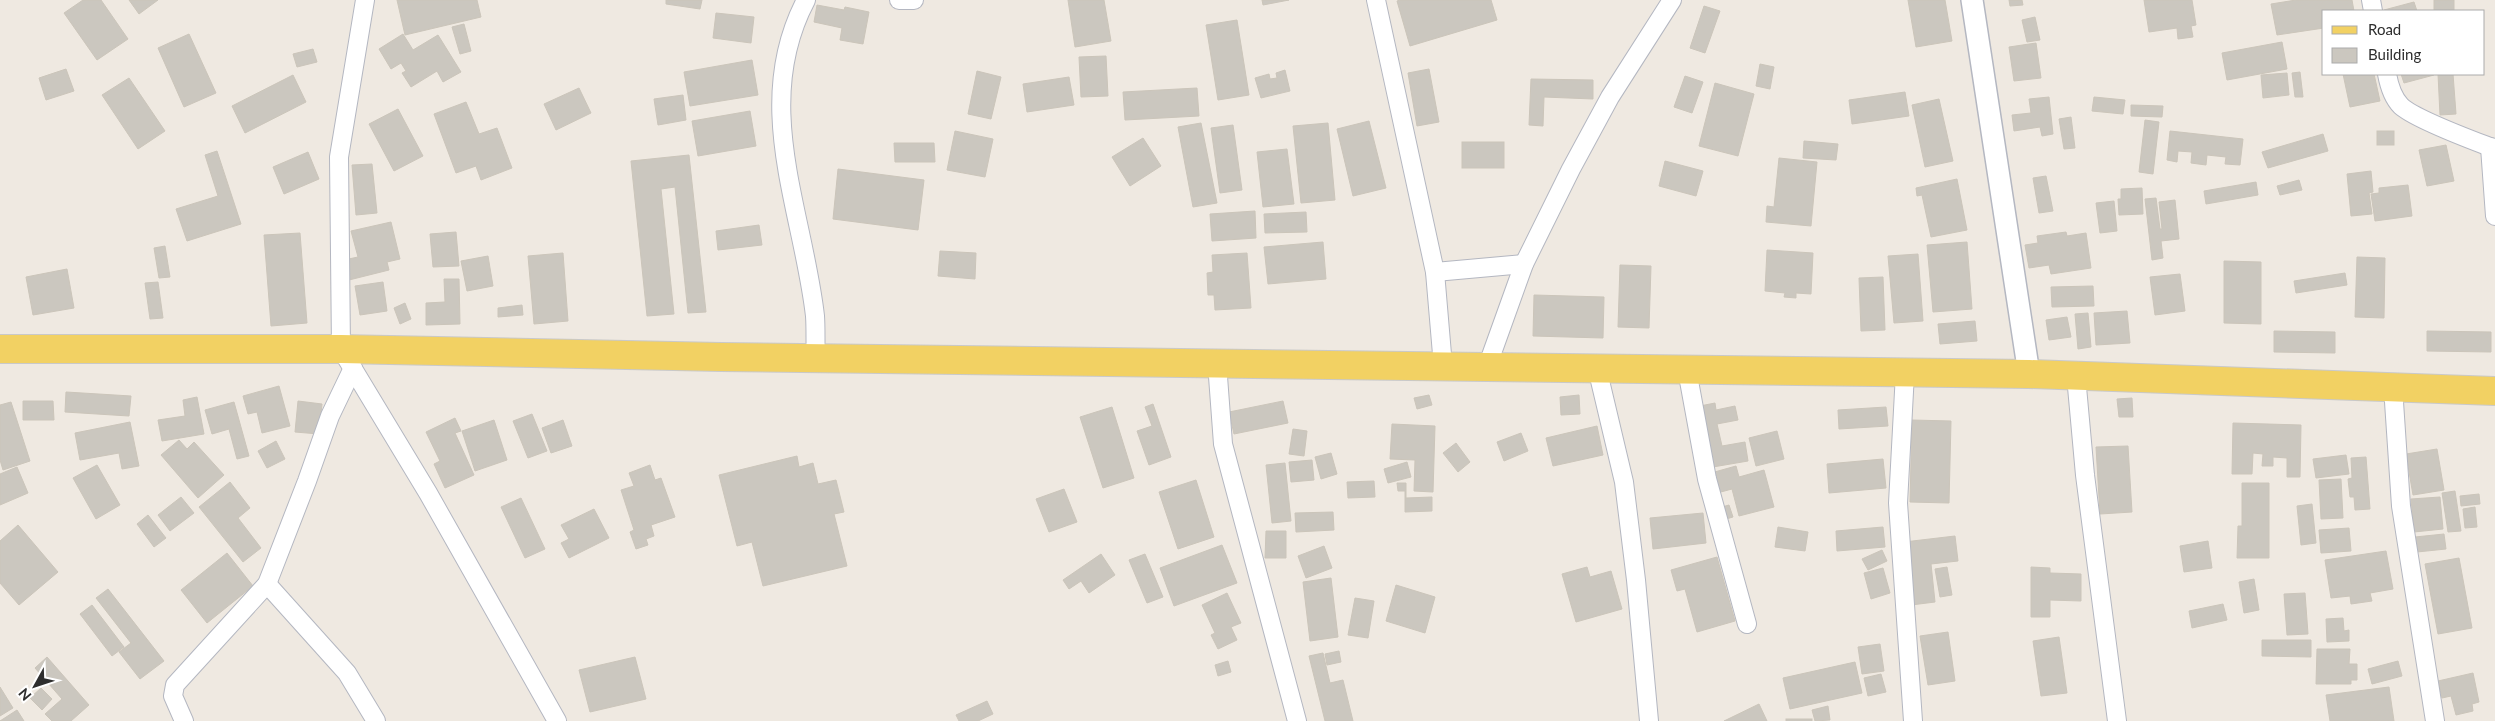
<svg xmlns="http://www.w3.org/2000/svg" width="2495" height="721" viewBox="0 0 2495 721" font-family="Lato,sans-serif">
	<style>
		.building { fill: #cbc7bf; stroke: #cbc5ba }
		.lines { fill: none; stroke-linecap: round; stroke-linejoin: round }
		.minor-casing { stroke: #b4b7c1; stroke-width: 20 }
		.tertiary-casing { stroke: #b4b7c1; stroke-width: 24 }
		.primary-casing { stroke: #c9c9c9; stroke-width: 30 }
		.minor { stroke: #fff; stroke-width: 18 }
		.tertiary { stroke: #fff; stroke-width: 21 }
		.primary { stroke: #f2d163; stroke-width: 28 }
	</style>
	<rect width="100%" height="100%" fill="#efe9e1"/>
	<g class="building">
		<polygon points="83,0 101,0 128,39 97,60 64,13"/>
		<polygon points="129,0 158,0 139,14"/>
		<polygon points="397,0 477,0 481,17 405,35"/>
		<polygon points="666,0 702,0 700,9 666,4"/>
		<polygon points="1068,0 1104,0 1111,41 1075,47"/>
		<polygon points="1262,0 1289,0 1263,5"/>
		<polygon points="1400,0 1491,0 1497,20 1410,46 1397,1"/>
		<polygon points="1908,0 1945,0 1952,41 1916,47"/>
		<polygon points="2009,0 2022,0 2023,5 2010,6"/>
		<polygon points="2144,0 2192,0 2196,25 2191,26 2193,37 2178,39 2177,28 2149,32"/>
		<polygon points="2296,0 2352,0 2354,11 2324,11 2324,28 2277,35 2271,4"/>
		<rect x="2434" y="0" width="20" height="11"/>
		<polygon points="2414,2 2417,11 2384,11 2384,10"/>
		<polygon points="817,5 844,10 845,7 869,12 863,44 840,40 842,28 814,22"/>
		<polygon points="1704,6 1720,11 1705,53 1690,48"/>
		<polygon points="716,13 754,17 751,43 713,38"/>
		<polygon points="2035,17 2040,40 2027,42 2022,20"/>
		<polygon points="1237,20 1249,95 1218,100 1206,25"/>
		<polygon points="464,24 471,51 460,54 452,27"/>
		<polygon points="189,34 216,93 184,107 158,48"/>
		<polygon points="403,34 413,50 438,35 461,72 443,82 437,71 411,87 402,73 406,71 401,63 391,69 379,49"/>
		<polygon points="2282,42 2287,69 2227,80 2222,53"/>
		<polygon points="2036,43 2041,78 2014,81 2009,47"/>
		<polygon points="313,49 317,62 297,67 293,54"/>
		<polygon points="1106,56 1108,96 1081,97 1079,57"/>
		<polygon points="752,60 758,95 690,106 684,72"/>
		<polygon points="1760,64 1774,67 1770,89 1756,86"/>
		<polygon points="66,69 74,91 46,100 39,78"/>
		<polygon points="1429,69 1439,122 1417,126 1408,73"/>
		<polygon points="1285,70 1290,91 1261,98 1255,78 1269,74 1270,79 1277,78 1276,73"/>
		<polygon points="977,71 1001,77 991,119 968,114"/>
		<polygon points="2300,72 2303,97 2295,97 2292,73"/>
		<polygon points="2287,73 2289,95 2263,98 2261,75"/>
		<polygon points="2343,74 2374,74 2380,101 2350,107"/>
		<polygon points="2401,74 2434,74 2434,75 2404,83"/>
		<polygon points="2438,74 2453,74 2456,114 2440,115"/>
		<polygon points="293,75 306,102 245,133 232,106"/>
		<polygon points="1685,76 1703,82 1692,113 1674,107"/>
		<polygon points="1069,77 1074,105 1027,112 1023,84"/>
		<polygon points="129,78 165,131 138,149 102,95"/>
		<polygon points="1531,79 1593,80 1593,99 1544,97 1543,126 1529,125"/>
		<polygon points="1715,83 1754,94 1738,156 1699,146"/>
		<polygon points="579,88 591,113 556,130 544,104"/>
		<polygon points="1197,88 1199,116 1125,120 1123,92"/>
		<polygon points="1905,92 1909,116 1852,124 1849,100"/>
		<polygon points="683,95 686,120 658,125 654,99"/>
		<polygon points="2049,97 2053,134 2042,136 2040,127 2014,131 2012,115 2031,113 2029,99"/>
		<polygon points="2094,97 2125,100 2123,114 2092,111"/>
		<polygon points="1939,99 1953,161 1925,167 1912,105"/>
		<polygon points="466,102 479,134 497,128 512,168 481,180 476,166 456,173 434,114"/>
		<polygon points="2131,105 2163,106 2162,117 2131,116"/>
		<polygon points="398,109 423,156 394,171 369,124"/>
		<polygon points="750,111 756,146 698,156 692,121"/>
		<polygon points="2071,117 2075,148 2064,149 2059,119"/>
		<polygon points="2145,120 2159,122 2153,174 2139,172"/>
		<polygon points="1369,121 1386,188 1353,196 1337,129"/>
		<polygon points="1201,123 1217,203 1193,207 1178,127"/>
		<polygon points="1328,123 1335,200 1301,203 1293,126"/>
		<polygon points="1233,125 1242,190 1220,193 1211,128"/>
		<polygon points="955,131 993,139 985,177 947,170"/>
		<polygon points="2170,131 2243,139 2240,165 2225,164 2226,157 2207,155 2206,165 2191,163 2192,152 2178,151 2177,162 2167,160"/>
		<rect x="2377" y="131" width="17" height="14"/>
		<polygon points="2323,134 2328,151 2268,168 2262,152"/>
		<polygon points="1143,138 1161,166 1130,186 1112,157"/>
		<polygon points="1804,141 1838,144 1836,160 1803,158"/>
		<rect x="1462" y="142" width="42" height="26"/>
		<polygon points="894,143 934,143 935,162 895,162"/>
		<polygon points="2446,145 2454,181 2427,186 2419,150"/>
		<polygon points="1287,149 1294,204 1263,207 1257,152"/>
		<polygon points="217,151 241,224 187,241 176,209 218,196 205,155"/>
		<polygon points="308,152 319,179 284,194 273,167"/>
		<polygon points="689,155 706,312 688,313 675,187 661,189 674,314 647,316 631,161"/>
		<polygon points="1779,158 1817,162 1811,226 1766,222 1767,206 1774,207"/>
		<polygon points="1665,161 1703,171 1696,196 1659,186"/>
		<polygon points="372,164 377,213 356,215 352,165"/>
		<polygon points="838,169 924,180 918,230 833,219"/>
		<polygon points="2371,171 2373,192 2369,193 2372,214 2351,216 2347,174"/>
		<polygon points="2046,176 2053,211 2039,213 2033,178"/>
		<polygon points="1957,179 1967,230 1931,237 1922,195 1917,196 1916,188"/>
		<polygon points="2299,180 2302,190 2280,195 2277,186"/>
		<polygon points="2256,182 2258,195 2206,204 2204,191"/>
		<polygon points="2408,185 2412,216 2375,221 2371,194 2379,193 2379,188"/>
		<polygon points="2142,188 2143,214 2119,215 2118,199 2121,199 2121,189"/>
		<polygon points="2156,198 2160,229 2162,229 2159,202 2175,200 2179,239 2161,241 2163,258 2152,260 2145,199"/>
		<polygon points="2114,201 2117,231 2100,233 2096,203"/>
		<polygon points="1255,211 1256,238 1212,241 1210,214"/>
		<polygon points="1306,212 1307,232 1265,233 1264,214"/>
		<polygon points="391,222 400,259 387,262 389,270 349,280 344,260 358,257 351,231"/>
		<polygon points="759,225 762,245 718,250 716,231"/>
		<polygon points="456,232 459,266 433,267 430,234"/>
		<polygon points="2066,232 2067,236 2086,233 2091,268 2051,274 2049,265 2029,268 2025,245 2038,243 2037,236"/>
		<polygon points="300,233 307,323 271,326 264,235"/>
		<polygon points="1323,242 1326,279 1268,284 1264,247"/>
		<polygon points="1967,242 1972,309 1933,312 1927,245"/>
		<polygon points="165,246 170,277 159,278 154,248"/>
		<polygon points="1767,250 1813,253 1811,294 1796,293 1796,298 1784,297 1785,293 1765,291"/>
		<polygon points="940,251 976,253 975,279 938,276"/>
		<polygon points="563,253 568,321 534,324 528,256"/>
		<polygon points="1247,253 1251,308 1215,310 1214,295 1208,295 1207,273 1213,272 1212,255"/>
		<polygon points="1918,254 1923,321 1894,323 1888,256"/>
		<polygon points="488,256 493,286 467,291 461,261"/>
		<polygon points="2357,257 2385,258 2384,318 2355,317"/>
		<polygon points="2224,261 2261,262 2261,324 2224,323"/>
		<polygon points="1620,265 1651,266 1649,328 1618,327"/>
		<polygon points="67,269 74,308 33,315 26,277"/>
		<polygon points="2345,273 2347,285 2296,293 2294,281"/>
		<polygon points="2180,274 2185,311 2155,315 2150,277"/>
		<polygon points="1883,277 1885,330 1861,331 1859,278"/>
		<polygon points="444,279 459,279 460,324 426,325 426,303 445,302"/>
		<polygon points="158,282 163,318 150,319 145,283"/>
		<polygon points="383,282 387,311 360,315 355,286"/>
		<polygon points="2093,286 2094,306 2052,307 2051,287"/>
		<polygon points="1534,295 1604,297 1603,338 1533,336"/>
		<polygon points="405,303 411,319 400,324 394,308"/>
		<polygon points="522,305 523,315 498,317 498,308"/>
		<polygon points="2127,311 2130,343 2096,345 2094,313"/>
		<polygon points="2088,313 2091,347 2078,349 2075,314"/>
		<polygon points="2067,317 2071,337 2049,340 2046,320"/>
		<polygon points="1975,321 1977,341 1940,344 1938,324"/>
		<polygon points="2274,331 2335,332 2335,353 2274,352"/>
		<polygon points="2427,331 2491,332 2491,352 2427,351"/>
		<polygon points="279,386 290,426 262,433 257,412 248,414 243,396"/>
		<polygon points="66,392 131,396 129,416 65,412"/>
		<polygon points="1429,395 1432,405 1417,409 1414,398"/>
		<polygon points="1579,395 1580,414 1561,415 1560,397"/>
		<polygon points="197,397 204,434 162,441 158,420 185,416 183,400"/>
		<polygon points="2132,398 2133,417 2119,417 2117,399"/>
		<polygon points="23,401 53,401 54,420 23,420"/>
		<polygon points="298,401 322,404 319,434 295,432"/>
		<polygon points="1283,401 1288,423 1234,434 1229,412"/>
		<polygon points="11,402 30,461 3,470 0,460 0,405"/>
		<polygon points="234,402 249,456 237,459 229,429 212,434 205,410"/>
		<polygon points="1715,403 1716,410 1735,406 1738,420 1717,424 1722,446 1745,442 1748,461 1707,468 1695,407"/>
		<polygon points="1153,404 1171,457 1149,465 1137,431 1152,426 1145,407"/>
		<polygon points="1112,407 1134,478 1103,488 1080,417"/>
		<polygon points="1886,407 1888,426 1839,429 1838,410"/>
		<polygon points="532,414 547,451 528,458 513,421"/>
		<polygon points="455,418 461,431 455,433 474,475 445,488 434,464 440,461 426,432"/>
		<polygon points="494,420 507,460 475,471 462,431"/>
		<polygon points="563,420 572,446 551,453 542,428"/>
		<polygon points="1912,420 1951,421 1949,503 1910,502"/>
		<polygon points="130,422 139,466 122,469 119,453 80,460 75,433"/>
		<polygon points="2233,423 2301,425 2300,477 2287,477 2287,458 2273,457 2273,466 2262,466 2263,454 2253,453 2252,474 2232,474"/>
		<polygon points="1392,424 1435,426 1433,492 1414,491 1415,460 1390,459"/>
		<polygon points="1597,426 1603,455 1553,466 1546,438"/>
		<polygon points="1293,429 1307,431 1304,456 1289,454"/>
		<polygon points="1777,431 1784,459 1756,466 1749,438"/>
		<polygon points="1521,433 1528,451 1504,461 1497,442"/>
		<polygon points="179,440 187,449 194,442 224,475 198,498 161,455"/>
		<polygon points="276,441 285,459 267,468 258,451"/>
		<polygon points="1456,443 1470,462 1458,472 1443,453"/>
		<polygon points="2128,446 2132,512 2100,514 2096,447"/>
		<polygon points="2437,449 2444,490 2413,495 2406,454"/>
		<polygon points="1331,453 1337,474 1321,479 1315,457"/>
		<polygon points="2346,455 2349,474 2316,478 2313,459"/>
		<polygon points="797,456 799,467 813,463 818,484 836,480 844,512 834,514 847,566 763,586 752,542 737,546 719,475"/>
		<polygon points="2366,457 2370,509 2355,510 2354,497 2350,497 2348,479 2352,478 2351,458"/>
		<polygon points="1883,459 1886,488 1829,493 1827,464"/>
		<polygon points="1312,460 1314,480 1291,482 1289,462"/>
		<polygon points="1407,462 1411,477 1388,483 1384,469"/>
		<polygon points="1285,463 1291,521 1272,523 1266,465"/>
		<polygon points="97,465 120,505 96,519 73,478"/>
		<polygon points="650,465 655,480 661,478 675,517 651,525 654,536 646,539 648,545 636,549 630,532 634,530 621,490 634,486 629,473"/>
		<polygon points="1736,466 1739,477 1764,470 1774,507 1739,516 1732,489 1717,493 1711,473"/>
		<polygon points="17,467 28,493 0,505 0,474"/>
		<polygon points="2341,479 2343,518 2321,519 2319,480"/>
		<polygon points="1196,480 1214,537 1178,549 1159,492"/>
		<polygon points="1374,481 1375,497 1348,498 1347,482"/>
		<polygon points="230,482 250,508 238,518 261,548 243,562 199,507"/>
		<polygon points="1397,483 1406,483 1406,498 1432,497 1432,511 1405,512 1405,491 1398,491"/>
		<polygon points="2242,483 2269,483 2269,558 2237,558 2238,526 2242,526"/>
		<polygon points="1064,489 1077,522 1049,532 1036,499"/>
		<polygon points="2455,491 2461,531 2448,532 2442,493"/>
		<polygon points="2479,494 2480,504 2461,506 2460,496"/>
		<polygon points="181,497 194,513 170,531 158,515"/>
		<polygon points="2440,497 2443,529 2414,532 2411,499"/>
		<polygon points="521,498 545,549 525,558 501,507"/>
		<polygon points="2312,504 2316,543 2301,545 2297,506"/>
		<polygon points="1729,505 1733,517 1719,521 1715,509"/>
		<polygon points="2475,507 2477,527 2465,528 2463,509"/>
		<polygon points="594,509 609,538 569,558 561,543 569,539 561,525"/>
		<polygon points="1333,512 1334,530 1296,532 1295,513"/>
		<polygon points="1703,513 1706,543 1653,549 1650,518"/>
		<polygon points="148,515 166,538 154,547 137,524"/>
		<polygon points="18,525 58,572 19,605 0,583 0,541"/>
		<polygon points="1778,527 1808,532 1805,551 1775,547"/>
		<polygon points="1883,527 1885,547 1837,551 1836,531"/>
		<polygon points="2349,528 2351,551 2321,553 2319,530"/>
		<polygon points="1266,531 1286,531 1286,558 1265,558"/>
		<polygon points="2444,534 2446,549 2417,552 2415,537"/>
		<polygon points="1955,536 1958,561 1931,564 1935,602 1911,605 1904,542"/>
		<polygon points="2208,541 2212,568 2184,572 2180,546"/>
		<polygon points="1222,545 1237,583 1174,606 1160,568"/>
		<polygon points="1324,546 1332,568 1306,578 1298,556"/>
		<polygon points="1882,550 1887,561 1868,570 1862,559"/>
		<polygon points="2386,551 2393,589 2370,593 2372,601 2351,604 2350,596 2331,598 2325,560"/>
		<polygon points="227,553 253,586 207,623 181,590"/>
		<polygon points="1101,554 1115,575 1089,593 1081,581 1069,589 1063,580"/>
		<polygon points="1145,554 1163,597 1147,603 1129,560"/>
		<polygon points="1717,557 1735,621 1697,632 1685,589 1677,591 1671,570"/>
		<polygon points="2459,558 2472,628 2438,634 2425,564"/>
		<polygon points="1587,567 1590,577 1611,571 1622,609 1576,622 1562,574"/>
		<polygon points="1947,567 1952,595 1940,597 1935,569"/>
		<polygon points="2031,567 2050,568 2050,573 2081,574 2081,601 2050,600 2050,617 2031,617"/>
		<polygon points="1883,568 1890,593 1871,599 1864,573"/>
		<polygon points="1331,578 1338,637 1310,641 1303,582"/>
		<polygon points="2254,579 2259,610 2244,613 2239,582"/>
		<polygon points="1396,585 1435,597 1425,633 1386,621"/>
		<polygon points="108,589 164,661 140,679 119,652 131,643 96,598"/>
		<polygon points="1227,593 1241,623 1231,627 1237,640 1218,649 1211,635 1215,633 1202,605"/>
		<polygon points="2305,593 2308,634 2287,635 2284,594"/>
		<polygon points="1355,598 1374,601 1368,638 1348,635"/>
		<polygon points="2223,604 2227,620 2192,628 2189,611"/>
		<polygon points="92,605 124,647 112,656 80,614"/>
		<polygon points="2343,618 2344,631 2349,630 2349,641 2327,642 2326,619"/>
		<polygon points="1948,632 1955,681 1928,685 1920,636"/>
		<polygon points="2059,637 2067,693 2041,696 2033,641"/>
		<polygon points="2262,640 2311,640 2311,657 2262,656"/>
		<polygon points="1880,644 1884,671 1862,674 1858,647"/>
		<polygon points="2317,649 2350,649 2349,664 2357,664 2357,680 2351,680 2351,684 2316,684"/>
		<polygon points="1339,651 1341,662 1327,665 1325,654"/>
		<polygon points="1323,653 1330,683 1343,680 1353,721 1325,721 1309,656"/>
		<polygon points="47,657 89,705 71,721 52,721 45,714 62,699 35,668"/>
		<polygon points="635,657 646,699 590,712 579,670"/>
		<polygon points="1228,661 1231,672 1218,676 1215,665"/>
		<polygon points="2398,661 2402,676 2372,684 2368,669"/>
		<polygon points="1855,662 1862,693 1790,709 1783,678"/>
		<polygon points="2473,673 2479,702 2472,704 2473,711 2456,715 2451,696 2442,698 2438,681"/>
		<polygon points="1881,674 1886,692 1868,696 1864,678"/>
		<polygon points="0,687 13,708 0,716"/>
		<polygon points="2389,687 2394,721 2330,721 2326,695"/>
		<polygon points="41,688 52,699 42,710 30,698"/>
		<polygon points="987,701 993,714 978,721 959,721 956,715"/>
		<polygon points="1759,704 1767,721 1724,721"/>
		<polygon points="1828,706 1830,720 1815,721 1812,710"/>
		<polygon points="17,710 24,721 0,721"/>
		<rect x="1786" y="719" width="26" height="2"/>
	</g>
	<g class="lines">
		<defs>
			<g id="minor">
				<polyline points="365,0 339,157 341,349 428,493 557,721"/>
				<path d="M806,0C751,104 803,210 815,316C816,330 815,344 816,358"/>
				<polyline points="899,0 914,0"/>
				<polyline points="1376,0 1435,272 1443,366"/>
				<polyline points="2371,0 2373,11"/>
				<path d="M2387,74C2389,85 2392,97 2401,106C2415,119 2469,139 2490,147L2495,148"/>
				<polyline points="2490,147 2495,216"/>
				<polyline points="1435,272 1524,264"/>
				<polyline points="1217,363 1223,444 1297,721"/>
				<polyline points="1487,367 1524,264 1571,169 1610,97 1672,0"/>
				<polyline points="1597,368 1624,482 1636,580 1649,721"/>
				<polyline points="1687,370 1707,479 1747,624"/>
				<polyline points="1905,373 1898,503 1913,721"/>
				<polyline points="2076,376 2085,475 2117,721"/>
				<polyline points="2393,387 2401,506 2435,721"/>
				<polyline points="267,584 347,673 376,721"/>
				<polyline points="184,721 173,696 175,685 267,584 307,481 330,416 353,368"/>
			</g>
			<polyline id="tertiary" points="1972,0 2029,374"/>
			<polyline id="primary" points="0,349 341,349 721,357 2029,374 2495,391"/>
		</defs>
		<use href="#minor" class="minor-casing"/>
		<use href="#tertiary" class="tertiary-casing"/>
		<use href="#primary" class="primary-casing"/>
		<use href="#minor" class="minor"/>
		<use href="#tertiary" class="tertiary"/>
		<use href="#primary" class="primary"/>
	</g>
	<rect x="2322" y="10" width="162" height="65" fill="#ffffff" stroke="#ababab"/>
	<rect x="2332" y="26" width="25" height="8" fill="#f2d163" stroke="#ababab"/>
	<text x="2368" y="35" font-size="15" fill="#2e2e2e">Road</text>
	<rect x="2332" y="48" width="25" height="15" fill="#cbc7bf" stroke="#ababab"/>
	<text x="2368" y="60" font-size="15" fill="#2e2e2e">Building</text>
	<g transform="translate(35 686) rotate(230)" stroke="#ffffff" stroke-width="4" paint-order="stroke">
	<path d="M0-4L9 19L0 12L-9 19Z" fill="#2e2e2e"/>
	<text y="-8" font-size="14" font-weight="bold" text-anchor="middle" fill="#2e2e2e">N</text>
	</g>
</svg>
